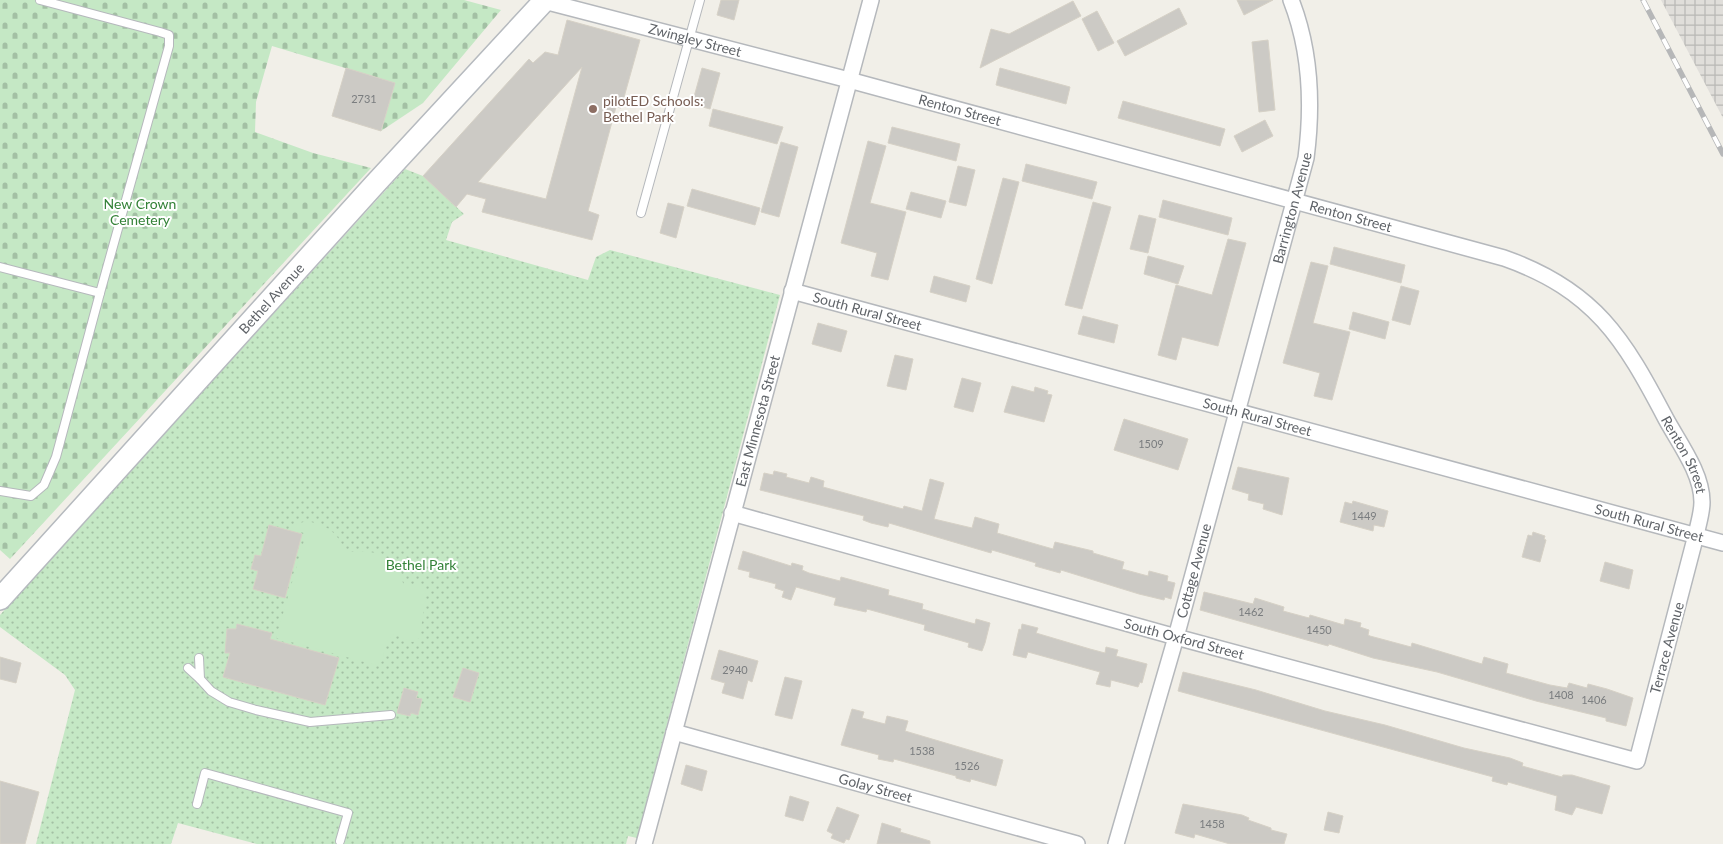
<svg xmlns="http://www.w3.org/2000/svg" width="1723" height="844" viewBox="0 0 1723 844" font-family="Lato,sans-serif">
	<style>
		.industrial { fill: url(#industrial-grid) }
		.grass { fill: url(#grass-dots) }
		.cemetery { fill: url(#cemetery-stones) }
		.pitch { fill: #c5e8c5 }
		.building { fill: #cccac5; stroke: #d6d1c6; fill-rule: evenodd }
		.lines { fill: none; stroke-linecap: round; stroke-linejoin: round }
		.lane-casing { stroke: #b5b8bc; stroke-width: 10 }
		.street-casing { stroke: #b5b8bc; stroke-width: 18 }
		.secondary-casing { stroke: #b6babf; stroke-width: 24 }
		.lane { stroke: #fff; stroke-width: 8 }
		.street { stroke: #fff; stroke-width: 15 }
		.secondary { stroke: #fff; stroke-width: 21 }
		.rail-casing { stroke: #b6b7b8; stroke-width: 5.5 }
		.rail { stroke: #fff; stroke-width: 4; stroke-dasharray: 11; stroke-linecap: butt }
		.education-dot { fill: #8d6e63; stroke: #fff; stroke-width: 2 }
		.labels { text-anchor: middle; stroke-width: 4; stroke-linejoin: round; paint-order: stroke }
		.number-label { font-size: 11px; fill: #7a7d7f }
		.street-label { font-size: 14px; fill: #5f6368; stroke: #fff }
		.education-label { font-size: 14px; fill: #785e54; stroke: #fff; text-anchor: start }
		.park-label { font-size: 14px; fill: #348238; stroke: #fff }
	</style>
	<defs>
		<pattern id="industrial-grid" width="8" height="8" patternUnits="userSpaceOnUse" patternTransform="scale(1.25)"><rect width="8" height="8" fill="#e0deda"/><path d="M0 4h8M4 0v8" fill="none" stroke="#b9b8b5"/></pattern>
		<pattern id="grass-dots" width="8" height="8" patternUnits="userSpaceOnUse" patternTransform="scale(1.25)"><rect width="8" height="8" fill="#c5e8c5"/><path d="M2 2h.1M6 6h.1" fill="none" stroke="#a3c0a4" stroke-width="1.8" stroke-linecap="round"/></pattern>
		<pattern id="cemetery-stones" width="16" height="16" patternUnits="userSpaceOnUse" patternTransform="scale(1.25)"><rect width="16" height="16" fill="#c5e8c5"/><path d="M2 7V4a2 2 0 0 1 4 0v3zM10 15v-3a2 2 0 0 1 4 0v3z" fill="#a3c0a4"/></pattern>
	</defs>
	<rect width="100%" height="100%" fill="#f1efe8"/>
	<polygon class="industrial" points="1661,0 1723,0 1723,118"/>
	<polygon class="grass" points="405,169 423,176 464,214 452,222 446,240 588,280 596,257 610,250 780,295 637,838 628,836 626,844 257,844 178,823 171,844 36,844 75,690 65,675 0,627 0,615"/>
	<polygon class="cemetery" points="0,0 464,0 501,10 423,103 381,131 395,83 272,46 256,102 255,132 313,153 371,168 10,559 0,550"/>
	<path class="pitch" d="M307,521C331,527 337,532 347,555L350,552C379,548 394,558 404,585H417L425,589C428,600 420,622 421,637L413,642L401,638L397,633C386,638 383,648 384,660L376,665L276,638L306,534L291,528L293,525Z"/>
	<g class="building">
		<polygon points="721,0 739,0 734,20 717,15"/>
		<polygon points="1237,0 1273,0 1244,15"/>
		<polygon points="1073,1 1081,16 980,68 991,29 1009,34"/>
		<polygon points="1179,8 1187,24 1125,56 1117,41"/>
		<polygon points="1097,11 1114,43 1098,51 1082,19"/>
		<path d="M567,20L640,40L621,108L616,107L588,211L599,215L592,240L482,212L486,199L467,194L456,207L423,176L529,59L533,63L545,52L558,55ZM582,67L546,199L478,182Z"/>
		<polygon points="1268,40 1275,110 1259,112 1252,42"/>
		<polygon points="346,68 395,83 381,131 332,116"/>
		<polygon points="702,68 720,73 710,109 692,104"/>
		<polygon points="1000,68 1070,87 1066,104 996,85"/>
		<polygon points="1123,101 1225,129 1220,146 1118,118"/>
		<polygon points="713,109 783,127 777,144 709,126"/>
		<polygon points="1265,120 1273,136 1242,152 1234,136"/>
		<polygon points="892,127 960,144 956,161 888,143"/>
		<polygon points="868,141 886,146 870,203 906,212 888,280 871,276 877,253 841,243"/>
		<polygon points="781,142 798,147 779,217 761,212"/>
		<polygon points="1026,164 1097,182 1092,199 1022,181"/>
		<polygon points="958,166 975,170 966,206 949,202"/>
		<polygon points="1003,178 1019,182 992,284 976,279"/>
		<polygon points="692,189 760,208 755,225 687,206"/>
		<polygon points="911,192 946,201 941,218 906,209"/>
		<polygon points="1163,200 1232,218 1228,235 1159,217"/>
		<polygon points="1093,202 1111,207 1082,309 1065,305"/>
		<polygon points="668,203 684,207 676,238 660,233"/>
		<polygon points="1139,215 1156,219 1148,253 1130,249"/>
		<polygon points="1228,239 1246,243 1218,346 1182,337 1176,360 1158,355 1176,285 1212,295"/>
		<polygon points="1334,247 1405,265 1401,283 1330,264"/>
		<polygon points="1148,256 1184,266 1178,284 1144,274"/>
		<polygon points="1311,262 1328,266 1313,323 1350,332 1332,400 1314,396 1320,373 1283,363"/>
		<polygon points="934,276 970,286 966,302 930,292"/>
		<polygon points="1401,286 1419,291 1410,325 1392,320"/>
		<polygon points="1353,312 1389,322 1385,339 1349,329"/>
		<polygon points="1083,316 1118,325 1114,343 1078,334"/>
		<polygon points="818,323 847,331 841,352 812,344"/>
		<polygon points="895,355 913,359 906,390 887,386"/>
		<polygon points="962,378 981,383 973,412 954,407"/>
		<polygon points="1012,386 1034,392 1035,387 1048,391 1047,394 1052,395 1044,422 1004,412"/>
		<polygon points="1124,419 1188,439 1178,470 1114,450"/>
		<polygon points="1238,467 1289,478 1282,515 1263,509 1264,504 1248,500 1249,494 1232,489"/>
		<polygon points="774,471 787,474 786,477 809,483 811,477 824,481 823,487 903,509 904,506 922,511 930,479 944,483 934,519 972,528 975,517 999,524 997,533 1053,549 1055,542 1093,551 1093,553 1124,562 1122,569 1148,576 1149,571 1168,576 1167,581 1175,583 1171,599 1165,597 1164,600 1139,594 1061,570 1060,573 1035,566 1036,563 992,550 991,553 889,523 888,527 871,523 863,520 864,516 760,490 764,473 773,475"/>
		<polygon points="1353,501 1388,511 1384,527 1374,525 1373,531 1340,522 1345,502 1352,504"/>
		<polygon points="269,525 302,534 285,598 253,589 258,571 251,569 255,555 261,556"/>
		<polygon points="1533,532 1545,536 1544,539 1546,540 1540,562 1522,557 1528,535 1532,536"/>
		<polygon points="743,551 791,566 792,563 803,566 802,570 809,573 840,581 841,577 889,590 888,595 923,604 922,609 975,624 976,619 990,623 985,643 982,651 968,647 969,643 924,630 925,625 867,609 866,612 834,605 836,598 796,587 791,600 782,597 784,591 775,588 776,584 749,577 750,572 738,569"/>
		<polygon points="1605,562 1633,570 1629,589 1600,581"/>
		<polygon points="1204,592 1253,604 1255,598 1284,607 1283,611 1309,618 1310,615 1344,625 1345,619 1361,623 1360,627 1369,630 1368,635 1370,636 1411,647 1412,643 1482,664 1484,657 1508,664 1506,673 1550,685 1567,688 1569,683 1587,688 1588,684 1607,689 1633,698 1626,726 1606,721 1606,718 1536,701 1437,672 1373,658 1329,644 1328,646 1200,610"/>
		<polygon points="237,624 272,633 270,639 339,658 325,705 223,677 230,653 225,653 227,629 236,629"/>
		<polygon points="1022,624 1038,628 1036,633 1090,649 1105,653 1106,647 1118,650 1116,656 1147,664 1142,683 1140,682 1138,687 1111,680 1110,687 1096,684 1100,672 1028,652 1026,658 1013,655 1019,629 1021,630"/>
		<polygon points="719,650 758,661 752,682 748,680 743,699 722,693 725,683 711,679"/>
		<polygon points="0,657 21,663 16,683 0,679"/>
		<polygon points="463,668 479,673 470,702 453,697"/>
		<polygon points="1183,672 1256,690 1325,711 1385,725 1464,748 1510,758 1523,763 1522,766 1562,777 1563,775 1572,775 1610,786 1602,814 1576,807 1572,815 1555,810 1557,796 1508,782 1507,785 1492,781 1493,777 1178,691"/>
		<polygon points="785,677 802,681 792,719 775,715"/>
		<polygon points="404,688 418,692 416,698 422,699 418,715 411,713 410,716 397,713"/>
		<polygon points="852,709 864,712 862,718 885,724 887,716 908,721 905,731 1003,760 996,786 971,779 970,782 956,778 956,776 894,759 893,762 878,759 879,755 841,745"/>
		<polygon points="686,765 707,771 702,791 681,784"/>
		<polygon points="0,781 39,792 25,844 0,844"/>
		<polygon points="790,796 809,802 803,821 785,816"/>
		<polygon points="1183,804 1242,815 1249,818 1248,820 1271,828 1271,830 1287,834 1284,844 1230,844 1195,834 1194,838 1175,833"/>
		<polygon points="837,807 859,815 849,840 846,839 844,843 831,838 833,834 827,831"/>
		<polygon points="1328,812 1343,816 1339,833 1324,830"/>
		<polygon points="882,823 901,829 900,832 930,841 930,844 877,844"/>
	</g>
	<g class="lines">
		<defs>
			<g id="lane">
				<polyline points="641,213 700,0"/>
				<polyline points="0,267 100,293 169,46 169,35 160,32 40,0"/>
				<polyline points="0,491 31,496 44,485 56,457 100,293"/>
				<polyline points="188,668 200,679 199,658"/>
				<polyline points="200,679 211,691 229,702 256,710 310,722 391,715"/>
				<polyline points="197,804 205,773 348,813 340,841"/>
			</g>
			<g id="street">
				<path id="s1" d="M540,0L849,80L1504,258C1595,290 1624,339 1666,419C1679,443 1702,473 1702,502C1702,513 1698,525 1696,535L1637,761L1176,637L732,513"/>
				<path id="s2" d="M792,291L1723,543"/>
				<path id="s3" d="M674,732L1077,844"/>
				<path id="s4" d="M644,844L871,0"/>
				<path id="s5" d="M1116,844L1176,637L1306,158C1313,104 1311,51 1291,0"/>
			</g>
			<g id="secondary">
				<path id="s6" d="M0,599L375,184L545,0"/>
			</g>
		</defs>
		<use href="#lane" class="lane-casing"/>
		<use href="#street" class="street-casing"/>
		<use href="#secondary" class="secondary-casing"/>
		<use href="#lane" class="lane"/>
		<use href="#street" class="street"/>
		<use href="#secondary" class="secondary"/>
		<defs>
			<polyline id="rail" points="1643,0 1723,154"/>
		</defs>
		<use href="#rail" class="rail-casing"/>
		<use href="#rail" class="rail"/>
	</g>
	<circle class="education-dot" cx="593" cy="109" r="5"/>
	<g class="labels">
		<g class="number-label">
			<text x="364" y="103">2731</text>
			<text x="1151" y="448">1509</text>
			<text x="1364" y="520">1449</text>
			<text x="1251" y="616">1462</text>
			<text x="1319" y="634">1450</text>
			<text x="735" y="674">2940</text>
			<text x="1561" y="699">1408</text>
			<text x="1594" y="704">1406</text>
			<text x="922" y="755">1538</text>
			<text x="967" y="770">1526</text>
			<text x="1212" y="828">1458</text>
		</g>
		<g class="street-label">
			<text dy="5" stroke="none"><textPath href="#s1" startOffset="160">Zwingley Street</textPath></text>
			<text dy="5" stroke="none"><textPath href="#s1" startOffset="434">Renton Street</textPath></text>
			<text dy="5" stroke="none"><textPath href="#s5" startOffset="660">Barrington Avenue</textPath></text>
			<text dy="5" stroke="none"><textPath href="#s1" startOffset="839">Renton Street</textPath></text>
			<text dy="5" stroke="none"><textPath href="#s6" startOffset="405">Bethel Avenue</textPath></text>
			<text dy="5" stroke="none"><textPath href="#s2" startOffset="78">South Rural Street</textPath></text>
			<text dy="5" stroke="none"><textPath href="#s2" startOffset="482">South Rural Street</textPath></text>
			<text dy="5" stroke="none"><textPath href="#s4" startOffset="438">East Minnesota Street</textPath></text>
			<text dy="5" stroke="none"><textPath href="#s1" startOffset="1274">Renton Street</textPath></text>
			<text dy="5" stroke="none"><textPath href="#s2" startOffset="888">South Rural Street</textPath></text>
			<text dy="5" stroke="none"><textPath href="#s5" startOffset="284">Cottage Avenue</textPath></text>
			<text transform="translate(1184 639) rotate(15)" y="5">South Oxford Street</text>
			<text transform="translate(1667 648) rotate(-75)" y="5">Terrace Avenue</text>
			<text dy="5" stroke="none"><textPath href="#s3" startOffset="209">Golay Street</textPath></text>
		</g>
		<g class="education-label">
			<text x="603" y="106">pilotED Schools:<tspan x="603" dy="16">Bethel Park</tspan></text>
		</g>
		<g class="park-label">
			<text x="140" y="209">New Crown<tspan x="140" dy="16">Cemetery</tspan></text>
			<text x="421" y="570">Bethel Park</text>
		</g>
	</g>
</svg>
